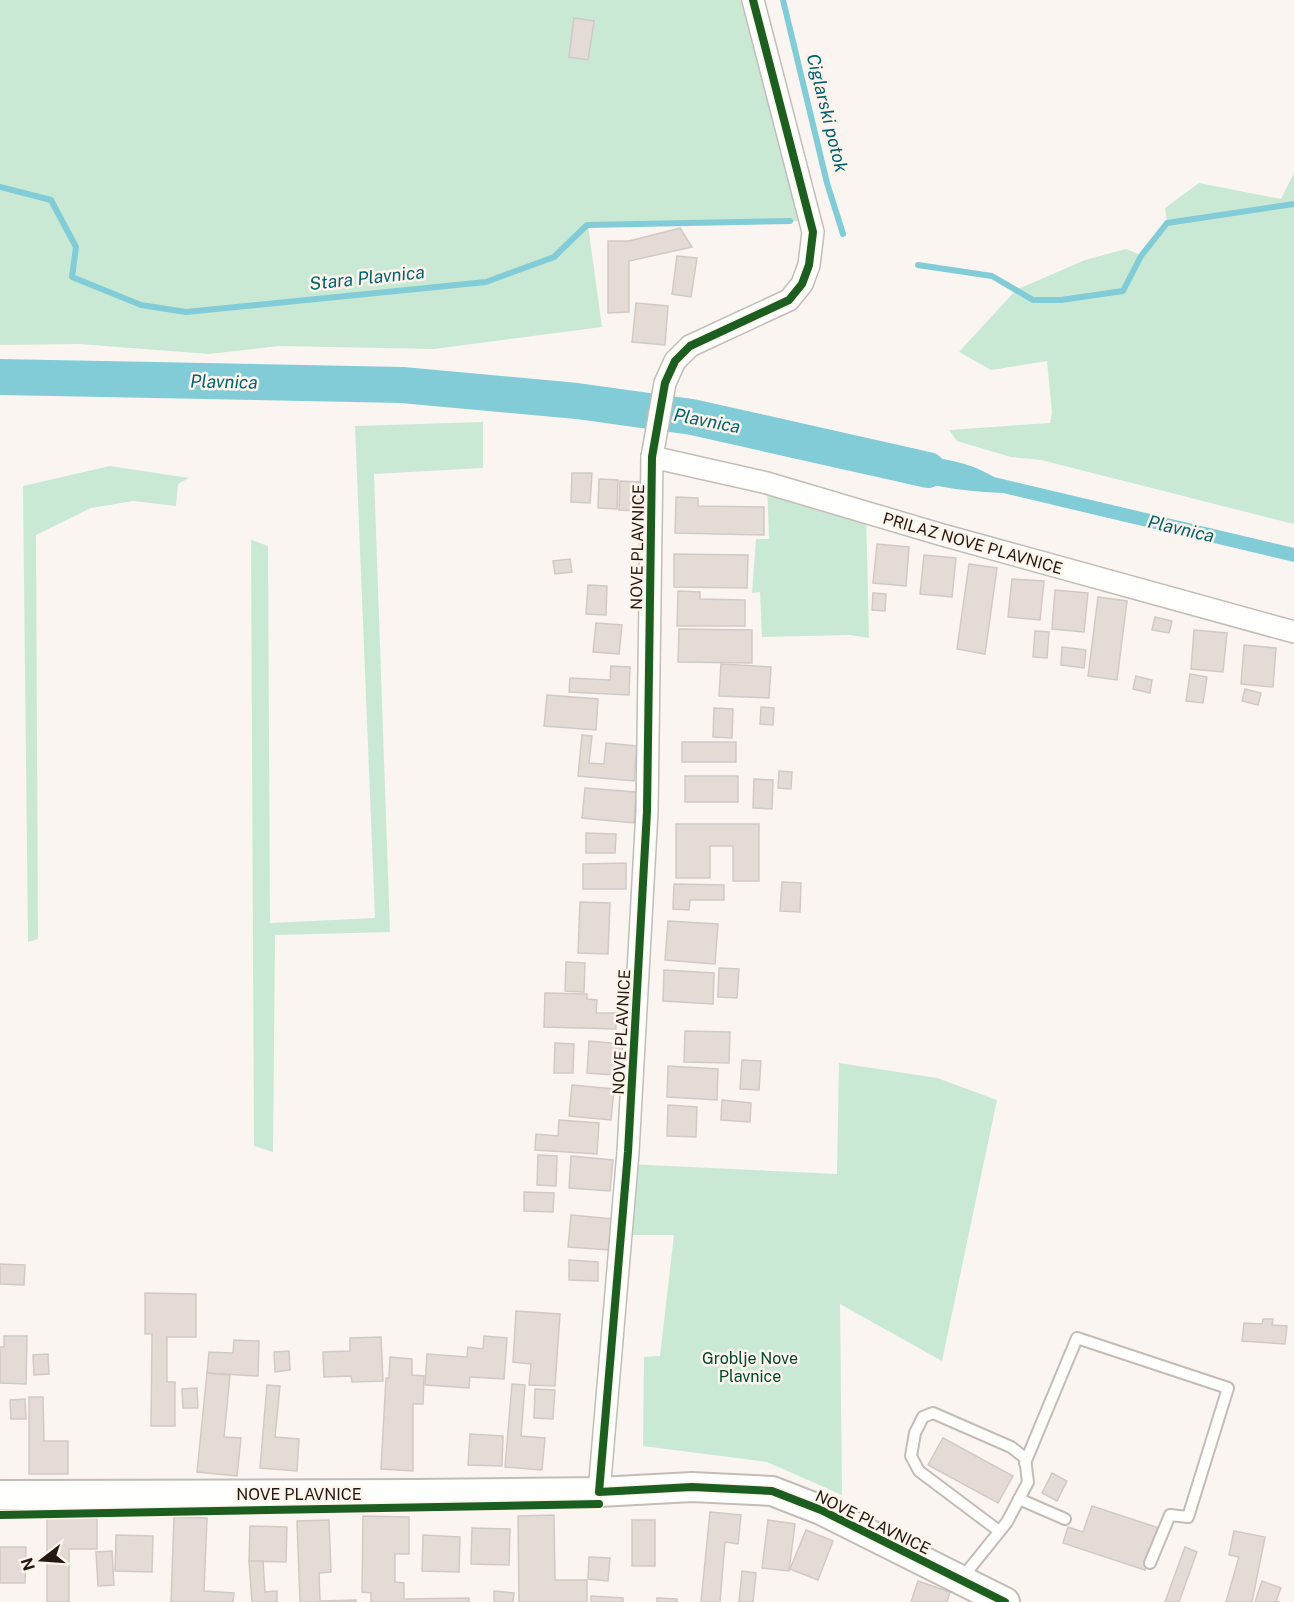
<svg xmlns="http://www.w3.org/2000/svg" width="1294" height="1602" viewBox="0 0 1294 1602" font-family="'Public Sans',sans-serif">
	<style>
		.green { fill: #c9e9d5 }
		.water { fill: #82ccd8 }
		.lines { fill: none; stroke-linecap: round; stroke-linejoin: round }
		.stream { stroke: #82ccd8; stroke-width: 6 }
		.river { stroke: #82ccd8; stroke-width: 36 }
		.building { fill: #e4dbd7; stroke: #d2c9c6; stroke-width: 1.5 }
		.lane-casing { stroke: #c4bcb6; stroke-width: 14 }
		.street-casing { stroke: #c4bcb6; stroke-width: 24 }
		.secondary-casing { stroke: #c4bcb6; stroke-width: 32 }
		.lane { stroke: #fefefd; stroke-width: 10 }
		.street { stroke: #fefefd; stroke-width: 21 }
		.secondary { stroke: #fefefd; stroke-width: 28 }
		.cycleway-casing { stroke: #fff4eb; stroke-width: 11 }
		.cycleway { stroke: #1b5e20; stroke-width: 8 }
		.labels { text-anchor: middle; stroke-width: 5; stroke-linejoin: round; paint-order: stroke }
		.street-label { font-size: 16px; fill: #221911; stroke: #fff4eb }
		.park-label { font-size: 16px; fill: #00472d; stroke: #fff4eb }
		.water-label { font-size: 18px; font-style: italic; fill: #006270; stroke: #fff4eb }
	</style>
	<rect width="100%" height="100%" fill="#faf5f0"/>
	<g class="green">
		<polygon points="0,0 753,0 809,221 588,225 602,327 434,349 279,346 209,354 79,344 0,345"/>
		<polygon points="1294,173 1294,524 1041,460 1011,457 957,441 949,430 1050,423 1052,413 1047,361 991,370 959,352 1016,290 1085,260 1126,249 1141,255 1167,223 1165,208 1199,183 1281,199"/>
		<polygon points="483,422 483,468 374,474 390,932 275,935 273,1152 254,1146 251,540 268,546 270,923 375,918 355,426"/>
		<polygon points="110,466 189,478 178,484 176,506 133,501 91,508 36,535 38,939 28,942 23,486"/>
		<polygon points="767,483 866,513 869,638 850,635 762,637 760,592 752,593 756,539 769,539"/>
		<polygon points="839,1063 937,1078 997,1100 942,1361 840,1304 842,1495 767,1462 643,1446 644,1357 660,1356 674,1235 621,1235 627,1164 837,1174"/>
	</g>
	<path class="water" d="M893,454C927,456 965,459 994,477L1294,548V562L1003,493C963,492 920,485 883,470L880,459Z"/>
	<g class="lines">
		<g class="stream">
			<polyline points="783,0 827,183 843,234"/>
			<polyline points="0,187 51,200 76,247 72,277 141,305 186,312 486,282 554,257 587,225 790,221"/>
			<polyline points="918,265 992,276 1033,300 1061,300 1123,291 1141,256 1167,223 1294,204"/>
		</g>
		<polyline class="river" points="0,377 402,385 577,401 692,417 928,470"/>
	</g>
	<g class="building">
		<polygon points="574,18 594,21 588,60 569,57"/>
		<polygon points="680,228 692,247 629,261 629,312 608,313 608,241 629,241"/>
		<polygon points="677,256 697,258 691,297 672,294"/>
		<polygon points="636,303 668,306 665,345 632,342"/>
		<polygon points="572,473 592,473 590,503 571,502"/>
		<polygon points="599,479 618,480 617,509 598,508"/>
		<polygon points="620,481 639,482 638,511 619,510"/>
		<polygon points="676,497 698,498 698,506 764,507 764,535 675,533"/>
		<polygon points="877,544 909,547 906,586 873,583"/>
		<polygon points="674,554 748,555 747,588 674,587"/>
		<polygon points="924,555 956,558 952,597 920,594"/>
		<polygon points="570,559 572,572 555,574 553,561"/>
		<polygon points="969,564 997,568 985,654 957,649"/>
		<polygon points="1012,579 1044,581 1040,620 1008,617"/>
		<polygon points="588,585 607,586 606,615 586,614"/>
		<polygon points="1055,590 1088,593 1084,632 1052,629"/>
		<polygon points="678,591 700,592 700,599 745,600 745,626 677,626"/>
		<polygon points="873,593 886,594 885,611 872,610"/>
		<polygon points="1098,597 1127,601 1117,680 1088,676"/>
		<polygon points="1155,617 1172,621 1169,633 1152,630"/>
		<polygon points="596,623 622,625 619,654 593,652"/>
		<polygon points="679,629 752,630 752,663 678,662"/>
		<polygon points="1194,630 1227,633 1223,672 1191,669"/>
		<polygon points="1035,631 1049,632 1047,658 1033,657"/>
		<polygon points="1244,645 1276,648 1273,687 1241,684"/>
		<polygon points="1062,647 1086,650 1084,668 1061,665"/>
		<polygon points="721,664 771,667 769,698 719,696"/>
		<polygon points="611,666 630,667 629,695 569,692 570,678 610,680"/>
		<polygon points="1190,674 1207,677 1203,703 1186,701"/>
		<polygon points="1136,676 1152,680 1150,693 1133,689"/>
		<polygon points="1245,689 1261,693 1258,705 1242,701"/>
		<polygon points="547,695 598,699 596,730 544,726"/>
		<polygon points="761,707 774,708 773,725 760,724"/>
		<polygon points="714,708 733,709 732,738 713,737"/>
		<polygon points="582,735 592,736 589,763 604,764 606,743 637,746 634,781 578,776"/>
		<rect x="682" y="742" width="54" height="20"/>
		<polygon points="779,771 792,772 791,789 778,788"/>
		<rect x="685" y="776" width="53" height="26"/>
		<polygon points="754,779 773,780 772,809 753,808"/>
		<polygon points="585,788 636,792 634,823 582,818"/>
		<polygon points="676,824 759,824 759,881 733,881 733,846 710,846 710,878 676,878"/>
		<polygon points="586,833 616,834 615,853 586,853"/>
		<polygon points="626,863 626,889 583,889 583,864"/>
		<polygon points="782,882 801,883 800,912 780,911"/>
		<polygon points="674,884 724,885 724,900 690,900 689,910 673,909"/>
		<polygon points="580,902 610,903 608,954 578,953"/>
		<polygon points="668,921 718,924 715,964 665,960"/>
		<polygon points="566,962 585,963 584,992 565,991"/>
		<polygon points="719,968 739,969 737,998 718,997"/>
		<polygon points="664,970 714,973 713,1004 663,1001"/>
		<polygon points="545,993 587,994 587,999 597,1000 596,1013 616,1013 616,1029 544,1027"/>
		<polygon points="685,1031 730,1032 729,1063 684,1062"/>
		<polygon points="589,1041 631,1045 628,1076 587,1073"/>
		<polygon points="555,1043 574,1044 573,1073 554,1073"/>
		<polygon points="742,1060 761,1061 759,1090 740,1089"/>
		<polygon points="668,1066 718,1069 717,1100 667,1097"/>
		<polygon points="572,1085 614,1089 611,1120 569,1116"/>
		<polygon points="722,1100 751,1103 750,1122 721,1120"/>
		<polygon points="668,1105 697,1107 696,1137 667,1136"/>
		<polygon points="559,1120 599,1123 597,1154 535,1150 536,1134 558,1136"/>
		<polygon points="538,1155 557,1156 556,1186 537,1185"/>
		<polygon points="571,1156 613,1160 610,1191 569,1188"/>
		<polygon points="524,1192 554,1193 553,1212 524,1211"/>
		<polygon points="571,1215 613,1219 610,1250 568,1247"/>
		<polygon points="569,1260 598,1262 598,1281 569,1280"/>
		<polygon points="0,1264 25,1265 24,1285 0,1284"/>
		<polygon points="145,1293 196,1294 196,1337 167,1337 167,1382 175,1382 175,1426 151,1426 152,1334 145,1334"/>
		<polygon points="516,1311 560,1314 555,1386 529,1385 531,1364 513,1362"/>
		<polygon points="1263,1319 1273,1319 1272,1325 1287,1326 1285,1344 1242,1341 1244,1323 1262,1324"/>
		<polygon points="4,1336 27,1336 26,1384 0,1383 0,1347 4,1347"/>
		<polygon points="484,1336 507,1338 504,1379 470,1377 469,1388 425,1385 427,1354 467,1357 468,1347 483,1349"/>
		<polygon points="381,1337 383,1381 352,1382 351,1376 324,1377 323,1352 350,1351 350,1338"/>
		<polygon points="234,1340 259,1341 258,1376 207,1373 209,1352 233,1353"/>
		<polygon points="289,1351 290,1370 275,1372 274,1352"/>
		<polygon points="48,1354 49,1374 34,1375 33,1355"/>
		<polygon points="390,1357 412,1359 412,1375 424,1376 423,1404 413,1404 413,1471 381,1469 386,1378 389,1378"/>
		<polygon points="207,1373 230,1375 224,1437 241,1438 237,1476 197,1472"/>
		<polygon points="512,1384 525,1385 521,1436 545,1438 542,1470 505,1467"/>
		<polygon points="267,1385 280,1386 275,1437 299,1439 297,1471 260,1468"/>
		<polygon points="197,1388 198,1408 183,1408 182,1389"/>
		<polygon points="535,1389 555,1390 553,1419 534,1418"/>
		<polygon points="29,1397 43,1397 44,1441 68,1441 68,1474 29,1474"/>
		<polygon points="25,1399 26,1419 11,1419 10,1400"/>
		<polygon points="470,1434 503,1436 502,1466 468,1465"/>
		<polygon points="943,1438 1013,1476 998,1503 928,1465"/>
		<polygon points="1052,1473 1067,1481 1057,1501 1042,1493"/>
		<polygon points="1092,1506 1159,1528 1145,1570 1063,1543 1068,1527 1083,1532"/>
		<polygon points="710,1512 741,1515 738,1544 725,1542 720,1602 701,1602"/>
		<polygon points="554,1515 555,1580 587,1580 587,1602 519,1602 518,1516"/>
		<polygon points="363,1516 409,1517 409,1554 395,1554 395,1582 404,1583 404,1602 371,1602 371,1593 362,1592"/>
		<polygon points="174,1517 207,1518 204,1591 234,1593 233,1602 171,1602"/>
		<polygon points="47,1518 97,1518 97,1549 69,1549 69,1602 47,1602"/>
		<polygon points="329,1520 331,1572 319,1573 320,1601 356,1600 356,1602 300,1602 297,1521"/>
		<rect x="632" y="1520" width="23" height="46"/>
		<polygon points="768,1520 795,1524 789,1571 762,1568"/>
		<polygon points="250,1526 287,1527 286,1562 249,1561"/>
		<polygon points="472,1528 510,1529 509,1565 471,1564"/>
		<polygon points="806,1530 833,1541 818,1580 790,1569"/>
		<polygon points="1234,1531 1265,1537 1252,1602 1226,1602 1239,1557 1229,1555"/>
		<polygon points="116,1535 153,1536 152,1572 115,1571"/>
		<polygon points="423,1535 460,1537 459,1572 422,1571"/>
		<polygon points="0,1547 26,1547 25,1583 0,1583"/>
		<polygon points="1185,1547 1197,1552 1179,1602 1165,1602"/>
		<polygon points="112,1551 114,1585 98,1586 96,1552"/>
		<polygon points="589,1557 610,1558 608,1581 588,1579"/>
		<polygon points="249,1561 263,1561 265,1592 277,1591 277,1602 252,1602"/>
		<polygon points="742,1571 756,1573 753,1602 739,1602"/>
		<polygon points="918,1581 950,1592 947,1602 911,1602"/>
		<polygon points="1262,1581 1281,1588 1276,1601 1280,1602 1255,1602"/>
		<polygon points="494,1591 514,1593 513,1602 494,1602"/>
		<polygon points="591,1596 623,1598 623,1602 591,1602"/>
		<polygon points="469,1598 469,1602 406,1602 406,1599"/>
		<polygon points="657,1598 677,1599 677,1602 657,1602"/>
	</g>
	<g class="lines">
		<defs>
			<g id="lane">
				<polyline points="1025,1463 1077,1338 1228,1388 1188,1517 1170,1515 1150,1563"/>
				<polyline points="1019,1499 1065,1519"/>
				<polyline points="962,1578 1007,1522 1028,1482 1025,1458 1011,1447 933,1413 923,1417 915,1433 911,1456 919,1471 999,1531"/>
			</g>
			<g id="street">
				<polyline points="652,457 767,483 939,534 1294,632"/>
				<polyline points="599,1492 628,1152 647,811 652,457 665,383 675,361 690,346 789,300 802,284 809,265 813,232 753,0"/>
			</g>
			<polyline id="secondary" points="0,1495 413,1494 599,1492 692,1487 772,1491 821,1510 1005,1602"/>
		</defs>
		<use href="#lane" class="lane-casing"/>
		<use href="#street" class="street-casing"/>
		<use href="#secondary" class="secondary-casing"/>
		<use href="#lane" class="lane"/>
		<use href="#street" class="street"/>
		<use href="#secondary" class="secondary"/>
		<defs>
			<g id="cycleway">
				<polyline points="753,0 813,232 809,265 802,284 789,300 690,346 675,361 665,383 652,457 647,811 628,1152 599,1492 692,1487 772,1491 821,1510 1005,1602"/>
				<polyline points="0,1515 599,1504"/>
			</g>
		</defs>
		<use href="#cycleway" class="cycleway-casing"/>
		<use href="#cycleway" class="cycleway"/>
	</g>
	<g class="labels">
		<g class="street-label">
			<text transform="translate(973 543) rotate(16)" y="6">PRILAZ NOVE PLAVNICE</text>
			<text transform="translate(637 547) rotate(-89)" y="6">NOVE PLAVNICE</text>
			<text transform="translate(621 1032) rotate(-87)" y="6">NOVE PLAVNICE</text>
			<text x="299" y="1500">NOVE PLAVNICE</text>
			<text transform="translate(873 1522) rotate(26)" y="6">NOVE PLAVNICE</text>
		</g>
		<g class="park-label">
			<text x="750" y="1364">Groblje Nove<tspan x="750" dy="18">Plavnice</tspan></text>
		</g>
		<g class="water-label">
			<text transform="translate(827 113) rotate(76)" y="6">Ciglarski potok</text>
			<text transform="translate(367 278) rotate(-6)" y="6">Stara Plavnica</text>
			<text transform="translate(224 382) rotate(1)" y="6">Plavnica</text>
			<text transform="translate(707 421) rotate(11)" y="6">Plavnica</text>
			<text transform="translate(1181 529) rotate(13)" y="6">Plavnica</text>
		</g>
	</g>
	<g transform="translate(42 1560) rotate(253)" stroke="#fff4eb" stroke-width="4.5" paint-order="stroke">
	<path d="M0-4.5L10 22L0 15L-10 22Z" fill="#221911"/>
	<text y="-9" font-size="16" font-weight="bold" text-anchor="middle" fill="#221911">N</text>
	</g>
</svg>
